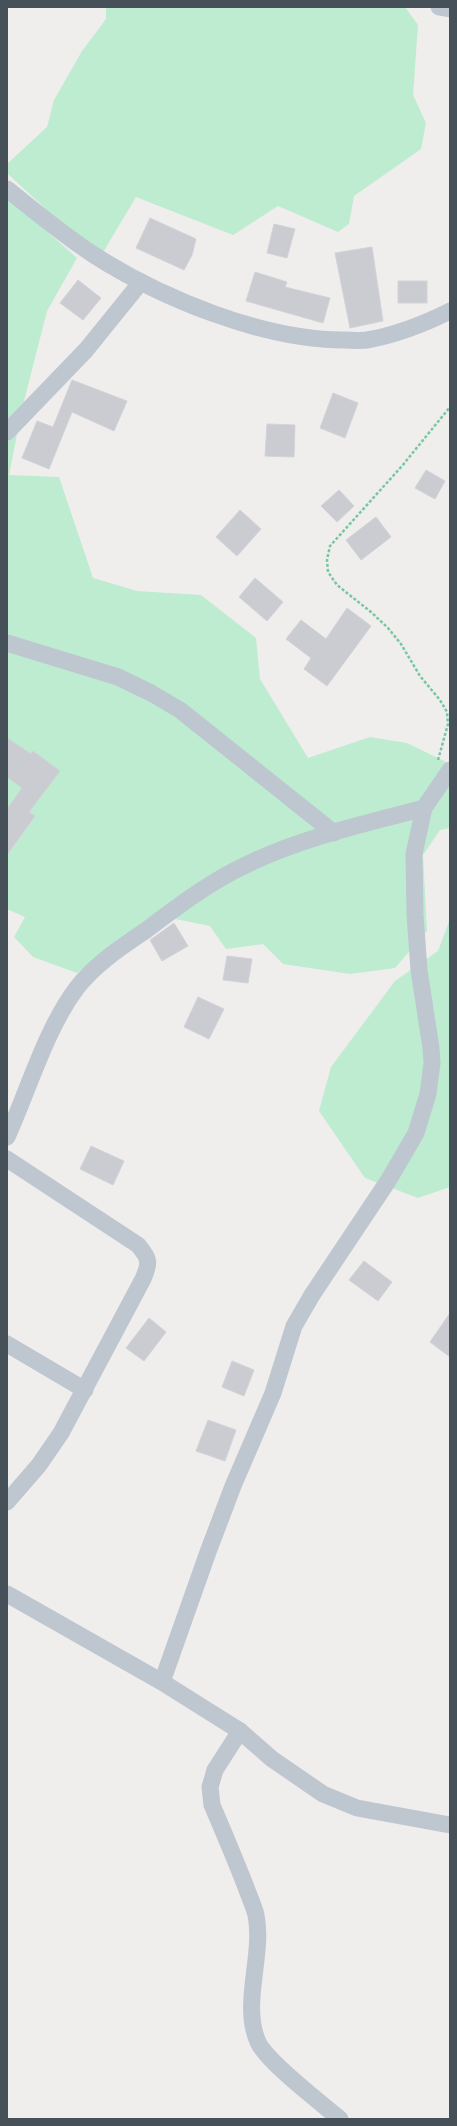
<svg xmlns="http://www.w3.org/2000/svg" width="457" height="2126" viewBox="0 0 457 2126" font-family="'Sofia Sans Condensed',sans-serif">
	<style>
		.green { fill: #bdecd1 }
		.building { fill: #caccd2; stroke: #d1d3d8 }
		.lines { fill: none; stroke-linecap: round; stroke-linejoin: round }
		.path { stroke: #76c8a3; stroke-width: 2.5; stroke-dasharray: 3 2; stroke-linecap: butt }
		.minor { stroke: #bec7cf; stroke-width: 17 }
	</style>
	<rect width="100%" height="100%" fill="#f0eded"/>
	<g class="green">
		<polygon points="106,7 405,7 418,25 413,95 426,123 421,149 354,196 349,224 338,232 278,206 233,235 136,197 102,254 65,227 7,173 7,164 47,127 54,100 82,51 106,19"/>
		<polygon points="7,196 77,258 47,311 22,409 9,475 59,477 93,578 137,591 201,595 256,638 260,679 308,758 370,737 407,743 448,763 450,758 450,828 440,830 423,855 427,931 395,968 350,974 283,964 263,944 226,949 210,926 161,916 108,949 77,973 33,957 14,937 25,917 7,909"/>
		<polygon points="450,919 450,1187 418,1198 365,1178 319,1111 331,1067 395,981 438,951"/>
	</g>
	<g class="building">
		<polygon points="150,218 196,239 192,255 184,270 136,248"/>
		<polygon points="274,224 295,229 287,258 267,253"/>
		<polygon points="372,247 383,321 350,328 335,253"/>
		<polygon points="255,272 287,282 285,287 330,298 323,323 246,301"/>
		<polygon points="78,280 101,298 83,320 60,303"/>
		<rect x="398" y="281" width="29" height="22"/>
		<polygon points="72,380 127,401 114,431 72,412 49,469 22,458 37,421 53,427"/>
		<polygon points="333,393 358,403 345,438 320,428"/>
		<polygon points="267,424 295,425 294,457 265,456"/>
		<polygon points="426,470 445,481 435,499 415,488"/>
		<polygon points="339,490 354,506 337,522 321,506"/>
		<polygon points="240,510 261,529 237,556 216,537"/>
		<polygon points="376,517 391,537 361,560 346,540"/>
		<polygon points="255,578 283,602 267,621 239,597"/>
		<polygon points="347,608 371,626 327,686 304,669 311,658 286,639 301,620 326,639"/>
		<polygon points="7,738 31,754 33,751 60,771 29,812 35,816 7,855 7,809 22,788 7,777"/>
		<polygon points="174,923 188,946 162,961 150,940"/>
		<polygon points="227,956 252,959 248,983 223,980"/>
		<polygon points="198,997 224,1009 209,1039 184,1027"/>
		<polygon points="91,1146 124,1161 113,1185 80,1169"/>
		<polygon points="364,1261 392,1282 378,1301 349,1280"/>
		<polygon points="450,1313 450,1357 430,1342"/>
		<polygon points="149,1318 166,1332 144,1361 126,1348"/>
		<polygon points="232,1361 254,1370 244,1396 222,1387"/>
		<polygon points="208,1420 236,1430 225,1461 196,1451"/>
	</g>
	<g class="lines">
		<polyline class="path" points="438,760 448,724 447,712 440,700 420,676 401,644 388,628 371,612 337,585 328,572 327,560 330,546 402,466 450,407"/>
		<g class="minor">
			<polyline points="439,7 450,9"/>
			<path d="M7,189C36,212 63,235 94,255C161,298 263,340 343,340C351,340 360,341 367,340C396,335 424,324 450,311"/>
			<polyline points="7,432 86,350 141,282"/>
			<polyline points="7,643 118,677 151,693 180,710 334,833"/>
			<path d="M7,1137C28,1091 46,1029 76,989C93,966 121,947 145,931C178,906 211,881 248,864C303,837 365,824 424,808"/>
			<path d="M7,1159L138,1245C150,1259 150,1263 143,1279L61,1433L39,1465L7,1502"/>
			<polyline points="7,1344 85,1390"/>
			<polyline points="7,1594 162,1682 240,1731 272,1759 323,1794 357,1808 450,1825"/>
			<polyline points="162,1682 208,1552 233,1486 273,1393 294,1326 312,1295 388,1181 405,1152 416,1133 428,1094 432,1063 431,1048 419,970 415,915 414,854 424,808 450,770"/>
			<path d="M240,1731L215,1770L210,1787L212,1805C224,1833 236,1861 247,1890C250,1898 254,1907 256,1915C264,1956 241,2004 258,2042C267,2062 321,2103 340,2119"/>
		</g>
	</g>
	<rect width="457" height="2126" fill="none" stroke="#465059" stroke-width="16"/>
</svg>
